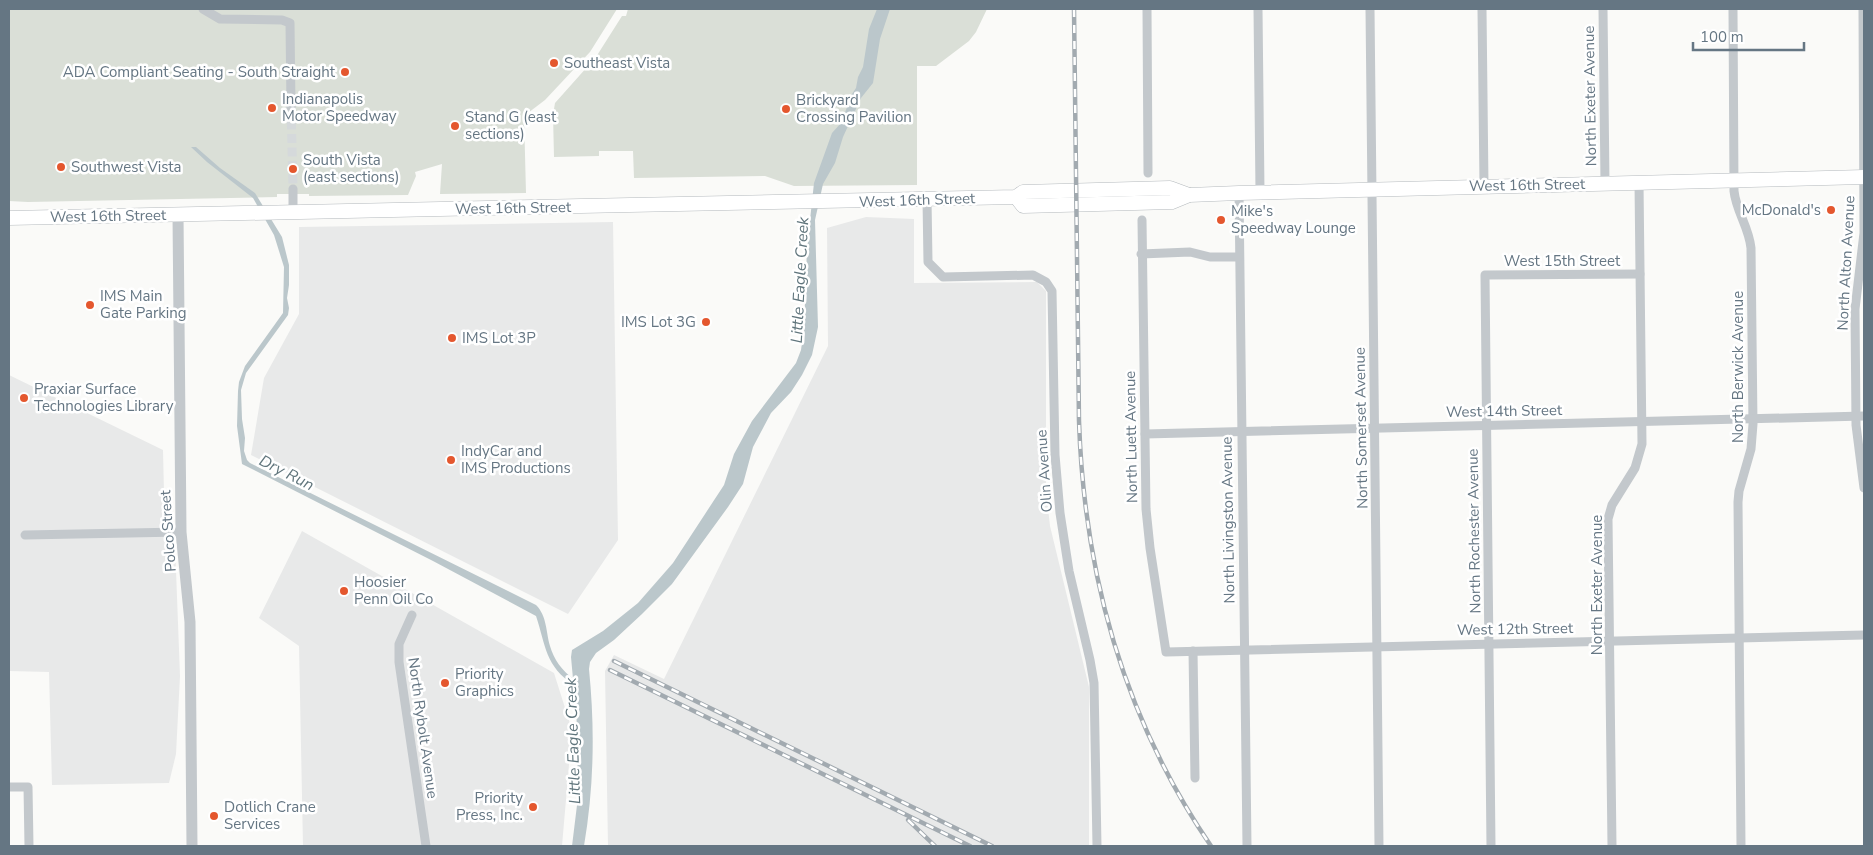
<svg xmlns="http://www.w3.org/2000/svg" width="1873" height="855" viewBox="0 0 1873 855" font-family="'Nunito Sans',sans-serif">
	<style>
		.built { fill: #e8e9e9 }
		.green { fill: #dadfd7 }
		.water { fill: #bbc7cb }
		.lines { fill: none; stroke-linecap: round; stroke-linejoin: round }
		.minor-tunnel { stroke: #d5d9db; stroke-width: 9; stroke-dasharray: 9 4.5; stroke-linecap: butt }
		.primary-casing { stroke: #b5babe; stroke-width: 15 }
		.minor { stroke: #c3c8cc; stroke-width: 9 }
		.tertiary { stroke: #c3c8cc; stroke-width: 11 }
		.primary { stroke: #fff; stroke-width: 14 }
		.rail-casing { stroke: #a2aab0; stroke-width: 4.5 }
		.rail { stroke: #fff; stroke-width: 2.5; stroke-dasharray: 8; stroke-linecap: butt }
		.poi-dot { fill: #e4572e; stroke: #fff; stroke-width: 2 }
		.labels { text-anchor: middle; stroke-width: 5; stroke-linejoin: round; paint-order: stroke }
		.poi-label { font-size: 15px; fill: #657683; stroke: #fff; text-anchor: start }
		.street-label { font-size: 15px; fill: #657683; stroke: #fff }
		.water-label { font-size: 16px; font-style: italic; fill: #60757c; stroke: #fff }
	</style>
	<rect width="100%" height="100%" fill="#fafaf8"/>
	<g class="built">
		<polygon points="866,217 914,219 914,283 1037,282 1046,291 1046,490 1050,526 1089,687 1089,846 608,846 605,671 614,655 664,679 828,346 827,228"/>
		<polygon points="613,222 618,540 568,614 251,455 264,378 299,314 299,227"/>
		<polygon points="9,375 163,450 165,537 175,544 180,676 176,754 169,783 52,785 49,672 9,671"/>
		<polygon points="302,531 554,673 572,730 562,846 303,846 299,646 259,618"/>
	</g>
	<g class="green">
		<polygon points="9,9 617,9 590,52 545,100 524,116 526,193 440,194 442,164 415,172 416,176 408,195 309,196 309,194 277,194 277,197 28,202 9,201"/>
		<polygon points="628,9 987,9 976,32 969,41 936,66 917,66 917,185 794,186 765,176 634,178 633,151 599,151 599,156 554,157 553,115 555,103 596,57 622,16 626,16"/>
	</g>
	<path class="water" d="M877,9H890L880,39L873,83L861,98L843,137L835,163L823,184L815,220L818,327L812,355L802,375L791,392L771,413L753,447L743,484L728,507L672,584L642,614L614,640L596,653L590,662L589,669C595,729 594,787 584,846H572L578,797L577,726L574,685C545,666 546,646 536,616L433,561L242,464L237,426L238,391L239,382L245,366L283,313L284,267L274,235L253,198L207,162L191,147H196L220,168L255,193L282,237L289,265V285L287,298L289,308L288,315L246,373L241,390L242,419L245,438L244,451L247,460L250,463L536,605C547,616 546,632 550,646C554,660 562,670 573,679L571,657L572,650L603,631L638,603L673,563L724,485L734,454L752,421L796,363L801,350L804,328L807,248L814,183L832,133L841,123L852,94L856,88L858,77L863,67L869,29Z"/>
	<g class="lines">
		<polyline class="minor-tunnel" points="291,107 293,189"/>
		<defs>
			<g id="primary">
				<polyline points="1016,197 1023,206 1172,202 1189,195 1239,193 1864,177"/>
				<polyline points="9,218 1016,197 1023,192 1170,188 1189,195"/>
			</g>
		</defs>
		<use href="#primary" class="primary-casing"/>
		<g class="minor">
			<polyline points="203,9 220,19 282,20 290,23 291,107"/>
			<polyline points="1147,9 1148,173"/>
			<polyline points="1258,9 1260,192"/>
			<polyline points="1370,9 1379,846"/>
			<polyline points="1482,9 1484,186"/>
			<polyline points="1603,9 1605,183"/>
			<path d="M1733,9L1734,191C1736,211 1749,227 1751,248L1753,424L1751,449L1739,491L1738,502L1741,846"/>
			<polyline points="1863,9 1864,233 1855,309 1856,425 1864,488"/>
			<polyline points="293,189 293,213"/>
			<polyline points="1239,193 1247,846"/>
			<polyline points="927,199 928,262 943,277 1033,275 1046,282 1052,291 1055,455 1060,513 1069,571 1090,660 1094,683 1097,846"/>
			<polyline points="1142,220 1146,509 1150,548 1166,652 1864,635"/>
			<polyline points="1141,254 1190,252 1210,257 1238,257"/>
			<polyline points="1145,434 1864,416"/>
			<polyline points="25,535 181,532"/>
			<polyline points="412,615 399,644 399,662 426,846"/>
			<polyline points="1193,651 1195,778"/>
			<polyline points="9,787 28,787 29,846"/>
			<polyline points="1491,846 1485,275 1640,274"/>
			<polyline points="1612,846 1608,519 1612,505 1635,468 1642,444 1639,183"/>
		</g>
		<polyline class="tertiary" points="178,215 181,532 190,622 192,846"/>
		<use href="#primary" class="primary"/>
		<defs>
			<g id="rail">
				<path d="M1074,9L1079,421C1084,574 1124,719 1211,846"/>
				<polyline points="614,661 992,846"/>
				<polyline points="610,670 970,846"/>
				<polyline points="908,820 935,846"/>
			</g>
		</defs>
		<use href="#rail" class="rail-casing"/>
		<use href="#rail" class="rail"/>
	</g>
	<g class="poi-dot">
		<circle cx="554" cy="63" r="5"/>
		<circle cx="345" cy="72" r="5"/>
		<circle cx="272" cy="108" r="5"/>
		<circle cx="786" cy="109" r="5"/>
		<circle cx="455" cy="126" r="5"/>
		<circle cx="61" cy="167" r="5"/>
		<circle cx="293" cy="169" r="5"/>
		<circle cx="1831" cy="210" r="5"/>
		<circle cx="1221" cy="220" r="5"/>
		<circle cx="90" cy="305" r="5"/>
		<circle cx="706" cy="322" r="5"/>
		<circle cx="452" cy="338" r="5"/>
		<circle cx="24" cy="398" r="5"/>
		<circle cx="451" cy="460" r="5"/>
		<circle cx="344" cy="591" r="5"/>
		<circle cx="445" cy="683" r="5"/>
		<circle cx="533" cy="807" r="5"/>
		<circle cx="214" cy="816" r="5"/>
	</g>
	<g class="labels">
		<g class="poi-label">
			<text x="564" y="68">Southeast Vista</text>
			<text x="335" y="77" text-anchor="end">ADA Compliant Seating - South Straight</text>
			<text x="282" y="104">Indianapolis<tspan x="282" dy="17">Motor Speedway</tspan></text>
			<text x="796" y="105">Brickyard<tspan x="796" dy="17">Crossing Pavilion</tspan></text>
			<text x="465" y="122">Stand G (east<tspan x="465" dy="17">sections)</tspan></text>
			<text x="303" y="165">South Vista<tspan x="303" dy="17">(east sections)</tspan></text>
			<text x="71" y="172">Southwest Vista</text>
			<text x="1821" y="215" text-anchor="end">McDonald's</text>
			<text x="1231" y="216">Mike's<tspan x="1231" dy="17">Speedway Lounge</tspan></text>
			<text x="100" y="301">IMS Main<tspan x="100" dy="17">Gate Parking</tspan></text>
			<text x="696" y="327" text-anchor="end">IMS Lot 3G</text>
			<text x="462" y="343">IMS Lot 3P</text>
			<text x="34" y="394">Praxiar Surface<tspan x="34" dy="17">Technologies Library</tspan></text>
			<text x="461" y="456">IndyCar and<tspan x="461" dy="17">IMS Productions</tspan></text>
			<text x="354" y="587">Hoosier<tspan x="354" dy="17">Penn Oil Co</tspan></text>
			<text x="455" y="679">Priority<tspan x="455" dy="17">Graphics</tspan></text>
			<text x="523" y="803" text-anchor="end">Priority<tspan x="523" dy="17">Press, Inc.</tspan></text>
			<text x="224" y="812">Dotlich Crane<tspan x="224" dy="17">Services</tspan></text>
		</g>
		<g class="street-label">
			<text transform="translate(1590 96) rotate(-91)" y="5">North Exeter Avenue</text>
			<text transform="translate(1527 185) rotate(-1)" y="5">West 16th Street</text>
			<text transform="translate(917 200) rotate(-2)" y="5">West 16th Street</text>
			<text transform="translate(513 208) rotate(-1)" y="5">West 16th Street</text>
			<text transform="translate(108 216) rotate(-1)" y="5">West 16th Street</text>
			<text x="1562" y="266">West 15th Street</text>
			<text transform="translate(1846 263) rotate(-87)" y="5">North Alton Avenue</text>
			<text transform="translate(1738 367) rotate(-90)" y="5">North Berwick Avenue</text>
			<text transform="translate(1504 411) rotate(-1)" y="5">West 14th Street</text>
			<text transform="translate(1361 428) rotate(-91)" y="5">North Somerset Avenue</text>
			<text transform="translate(1131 437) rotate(-91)" y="5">North Luett Avenue</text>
			<text transform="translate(1044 471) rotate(-94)" y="5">Olin Avenue</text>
			<text transform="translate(1228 520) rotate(-91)" y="5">North Livingston Avenue</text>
			<text transform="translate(168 531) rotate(-94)" y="5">Polco Street</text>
			<text transform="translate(1474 531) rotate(-91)" y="5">North Rochester Avenue</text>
			<text transform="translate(1597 585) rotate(-90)" y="5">North Exeter Avenue</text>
			<text transform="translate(1515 629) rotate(-1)" y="5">West 12th Street</text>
			<text transform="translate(423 728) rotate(82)" y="5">North Rybolt Avenue</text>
		</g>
		<g class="water-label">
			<text transform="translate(799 280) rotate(-87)" y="6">Little Eagle Creek</text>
			<text transform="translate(287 472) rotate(27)" y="6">Dry Run</text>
			<text transform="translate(572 741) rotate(-92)" y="6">Little Eagle Creek</text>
		</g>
	</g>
	<rect width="1873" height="855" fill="none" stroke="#657683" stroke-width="20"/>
	<path d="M1693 42v8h111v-8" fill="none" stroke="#657683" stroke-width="2.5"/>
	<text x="1700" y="42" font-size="15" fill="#657683" stroke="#ffffff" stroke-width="4" paint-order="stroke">100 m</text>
</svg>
